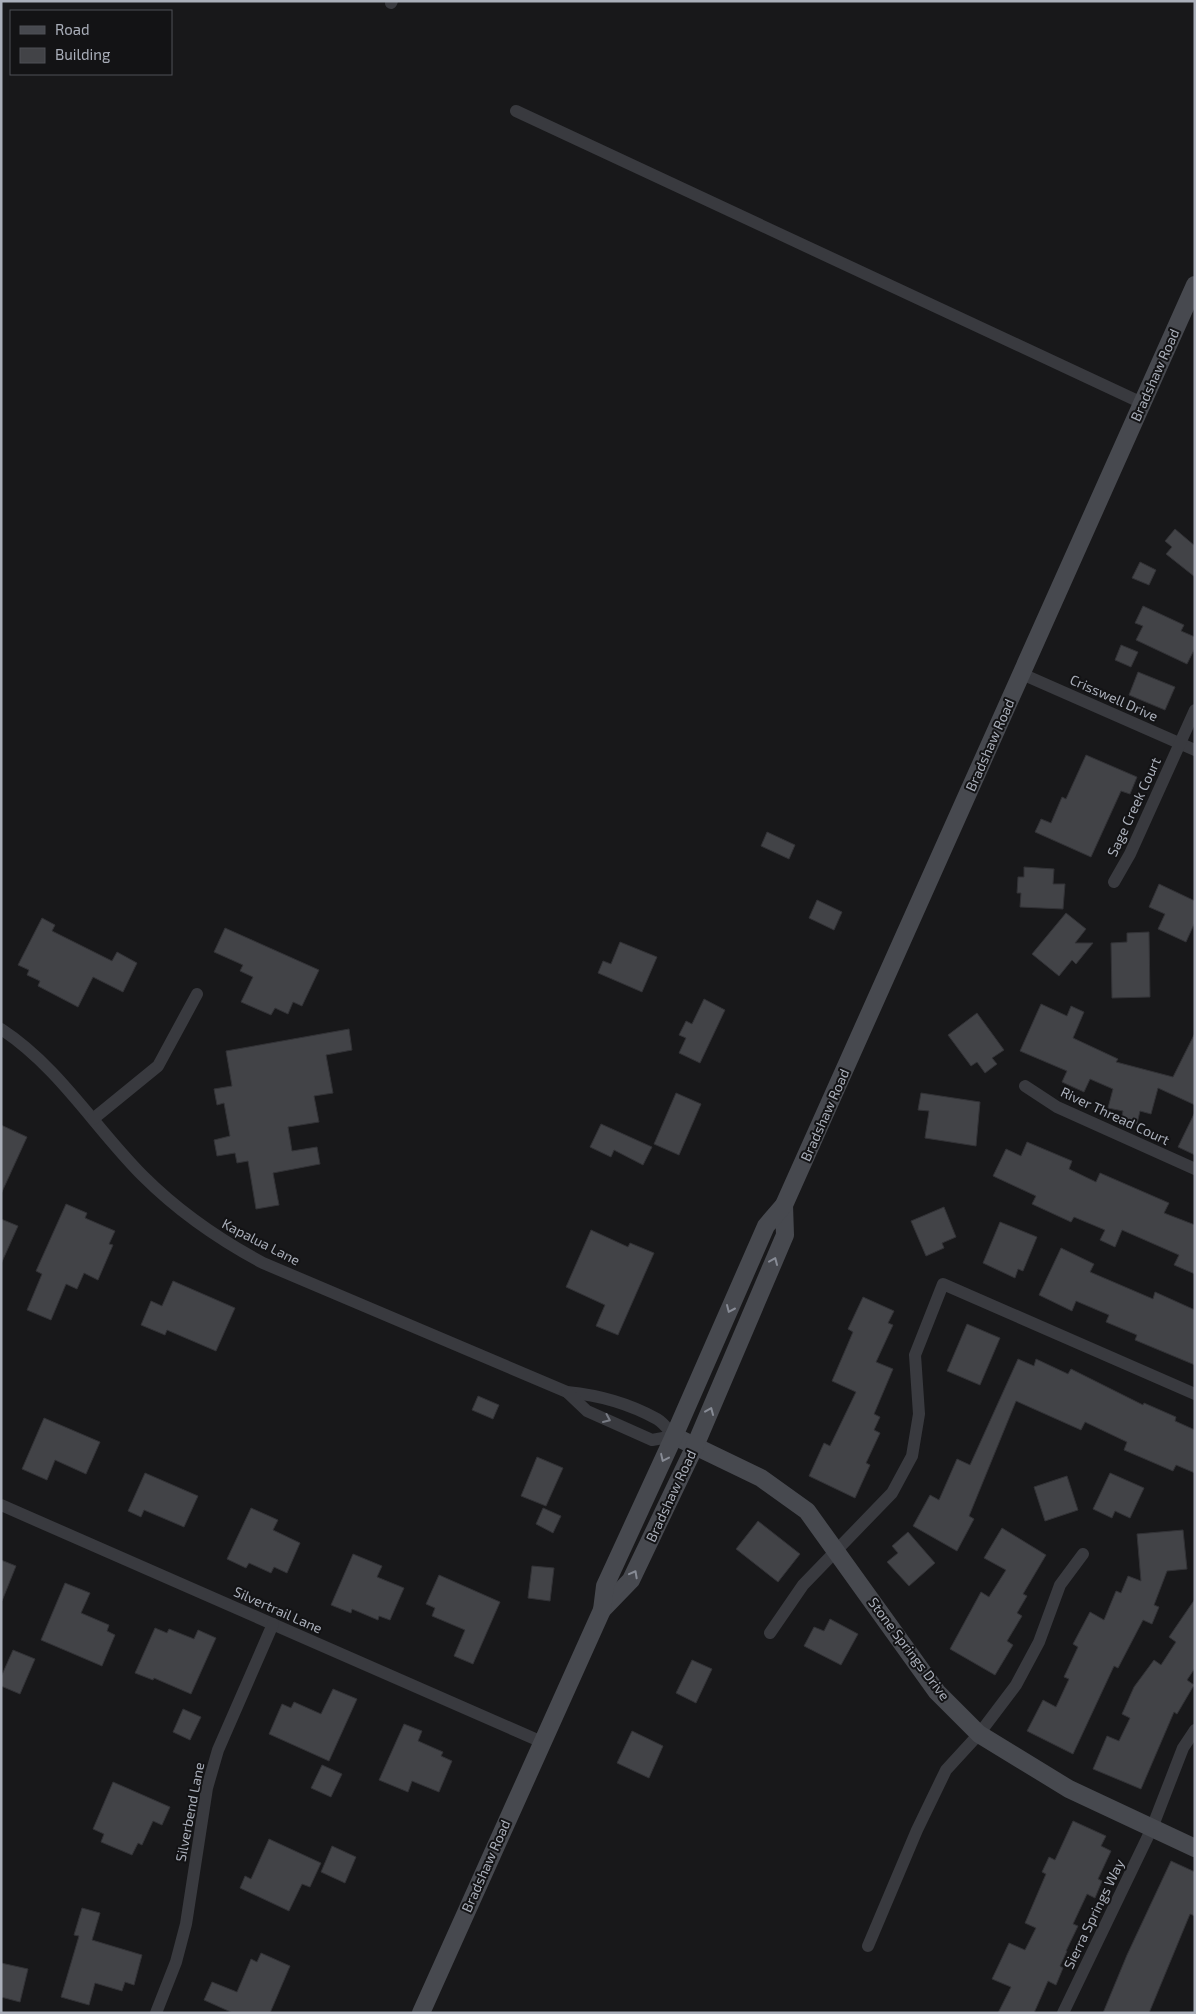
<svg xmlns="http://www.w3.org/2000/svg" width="1196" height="2014" viewBox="0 0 1196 2014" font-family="'Exo 2',sans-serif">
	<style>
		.building { fill: #424347; stroke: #323236 }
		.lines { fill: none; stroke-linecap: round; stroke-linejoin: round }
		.street { stroke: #393a3f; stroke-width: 12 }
		.secondary { stroke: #47494f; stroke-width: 18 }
		.oneway { stroke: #878b95 }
		.oneway2 { stroke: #777a83 }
		.labels { text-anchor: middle; stroke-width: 4; stroke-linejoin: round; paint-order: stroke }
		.street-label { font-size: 14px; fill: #aaafba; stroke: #131315 }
	</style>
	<rect width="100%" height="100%" fill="#18181a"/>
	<g class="building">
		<polygon points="1175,529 1195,546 1195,577 1166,554 1172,547 1165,541"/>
		<polygon points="1140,562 1156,570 1149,585 1132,578"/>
		<polygon points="1143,606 1184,625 1181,631 1195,637 1195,648 1187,664 1136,640 1143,626 1135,623"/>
		<polygon points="1121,645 1138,652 1131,667 1115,660"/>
		<polygon points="1138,672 1175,687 1165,710 1129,695"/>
		<polygon points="1086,755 1137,777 1130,794 1121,791 1091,857 1035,832 1041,819 1051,823 1062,797 1066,799"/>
		<polygon points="767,832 795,845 789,859 761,846"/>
		<polygon points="1024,867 1054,869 1053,884 1065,884 1063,909 1020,907 1021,893 1017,893 1018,877 1024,877"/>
		<polygon points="1159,884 1195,901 1195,922 1186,942 1158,929 1165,914 1149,907"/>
		<polygon points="817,900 842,912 834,930 809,918"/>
		<polygon points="1066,913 1086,929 1075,943 1093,943 1076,964 1072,960 1059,976 1032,954"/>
		<polygon points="42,918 55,925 52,931 112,961 117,952 137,963 123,992 93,977 78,1007 38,986 40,981 27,975 29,970 18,965"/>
		<polygon points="225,928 319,970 302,1006 293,1002 288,1014 275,1008 271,1015 241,1002 253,977 240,971 243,965 214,952"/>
		<polygon points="1149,932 1150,997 1112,998 1111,943 1127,942 1127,933"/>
		<polygon points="620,942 657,957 642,992 598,973 603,961 611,964"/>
		<polygon points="704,999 725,1010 700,1063 679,1053 686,1038 679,1035 686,1021 692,1024"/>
		<polygon points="1041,1004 1067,1016 1071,1006 1084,1012 1073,1038 1118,1059 1116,1062 1173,1077 1195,1033 1195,1105 1158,1088 1151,1114 1140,1111 1137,1124 1121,1120 1123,1111 1108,1108 1113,1089 1090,1079 1084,1092 1062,1082 1067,1071 1020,1051"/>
		<polygon points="977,1013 1004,1050 992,1058 997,1064 985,1073 977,1062 971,1066 948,1035"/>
		<polygon points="349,1029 352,1050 326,1055 333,1093 314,1096 319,1122 288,1127 292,1151 317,1147 320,1164 273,1173 279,1205 256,1209 248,1161 237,1163 235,1153 217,1156 214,1140 230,1136 224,1103 217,1105 214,1089 232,1086 226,1051"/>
		<polygon points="676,1093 701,1104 679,1155 654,1144"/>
		<polygon points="921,1093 980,1102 976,1146 925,1138 929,1111 918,1110"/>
		<polygon points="1195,1112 1195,1155 1178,1147"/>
		<polygon points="601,1124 652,1147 643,1165 614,1150 611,1157 590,1147"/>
		<polygon points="1,1125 27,1137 1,1194"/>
		<polygon points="1027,1142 1072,1161 1069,1169 1096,1182 1100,1173 1169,1203 1164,1213 1195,1225 1195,1274 1174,1265 1179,1255 1122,1230 1115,1247 1100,1240 1105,1230 1074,1217 1071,1222 1032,1204 1036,1196 993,1176 1006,1149 1021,1156"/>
		<polygon points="66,1204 87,1213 85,1218 115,1231 109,1244 113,1245 98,1280 84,1273 77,1289 66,1284 51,1320 27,1310 42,1274 36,1271"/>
		<polygon points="944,1207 956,1237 942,1243 944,1248 926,1256 911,1221"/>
		<polygon points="1,1219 18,1226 1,1264"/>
		<polygon points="1000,1222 1037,1237 1023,1271 1018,1269 1015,1278 983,1263"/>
		<polygon points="591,1230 628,1247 630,1243 654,1253 618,1335 596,1326 605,1305 566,1287"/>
		<polygon points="1061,1248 1094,1264 1090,1272 1153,1299 1155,1292 1195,1310 1195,1365 1135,1340 1137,1335 1106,1322 1109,1315 1076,1301 1072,1311 1039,1295"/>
		<polygon points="173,1281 235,1308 216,1351 167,1330 165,1335 141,1325 151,1301 162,1306"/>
		<polygon points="863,1297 894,1311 888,1323 893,1325 876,1362 893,1369 874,1414 880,1417 874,1430 880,1433 866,1463 870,1465 855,1498 809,1476 824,1443 830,1446 856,1392 832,1381 853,1332 848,1329"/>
		<polygon points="967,1324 1000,1338 980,1385 947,1371"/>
		<polygon points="1018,1359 1034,1366 1036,1359 1068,1374 1071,1369 1143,1405 1144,1403 1176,1417 1175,1421 1195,1430 1195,1473 1176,1465 1173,1471 1124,1450 1127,1442 1085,1422 1081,1430 1016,1401 969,1516 974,1519 957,1551 913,1526 930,1495 939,1500 957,1459 970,1465"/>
		<polygon points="478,1396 499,1405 493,1419 472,1410"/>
		<polygon points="44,1418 100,1442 86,1474 55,1460 47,1480 22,1469"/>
		<polygon points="537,1457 563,1468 546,1506 521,1496"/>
		<polygon points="145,1473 198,1496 184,1527 144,1510 141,1517 128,1511"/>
		<polygon points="1110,1473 1144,1488 1130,1518 1115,1511 1112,1518 1093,1509"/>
		<polygon points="1067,1476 1078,1510 1045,1521 1034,1487"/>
		<polygon points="251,1508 278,1520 273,1530 300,1543 287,1573 274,1567 271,1573 249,1563 246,1568 227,1559"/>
		<polygon points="543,1508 561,1516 553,1533 536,1524"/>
		<polygon points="758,1521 800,1554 778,1582 736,1549"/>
		<polygon points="1002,1528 1046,1555 1023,1594 1027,1596 1017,1613 1022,1616 1007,1641 1013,1645 995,1675 950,1649 981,1592 989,1597 1006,1570 984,1558"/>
		<polygon points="1183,1530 1187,1569 1167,1571 1154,1605 1159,1607 1152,1624 1143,1620 1118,1668 1114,1666 1073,1754 1027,1731 1043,1700 1056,1707 1069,1679 1064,1677 1078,1647 1073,1644 1090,1612 1104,1620 1116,1591 1121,1593 1128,1576 1141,1581 1137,1534"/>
		<polygon points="908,1532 935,1563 909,1586 887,1562 898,1553 892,1546"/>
		<polygon points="353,1554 382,1566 377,1577 404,1588 390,1620 379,1616 378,1620 352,1609 351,1613 331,1605"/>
		<polygon points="1,1560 16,1566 2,1601 1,1601"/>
		<polygon points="532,1566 554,1568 550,1601 528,1598"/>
		<polygon points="439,1575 500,1602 473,1664 454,1656 465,1630 432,1616 435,1608 426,1604"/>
		<polygon points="65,1583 90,1593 81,1613 109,1625 107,1631 115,1635 102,1666 41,1640"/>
		<polygon points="1195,1599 1195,1668 1187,1680 1194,1685 1177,1714 1174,1712 1141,1789 1093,1769 1107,1736 1119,1741 1130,1718 1122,1714 1134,1687 1154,1660 1161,1665 1176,1642 1169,1637"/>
		<polygon points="830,1619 858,1634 841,1665 804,1646 814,1627 824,1631"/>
		<polygon points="155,1628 167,1633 169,1629 194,1639 198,1630 216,1638 191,1694 154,1678 153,1680 135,1673"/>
		<polygon points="13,1650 35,1659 20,1694 1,1686 1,1677"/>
		<polygon points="692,1660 712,1669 696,1703 676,1693"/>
		<polygon points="333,1689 357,1699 329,1761 269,1734 282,1704 291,1708 294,1702 321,1714"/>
		<polygon points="183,1709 201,1717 190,1740 173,1732"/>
		<polygon points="404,1724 422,1731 418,1741 443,1752 441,1756 452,1761 439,1792 412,1781 408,1792 379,1780"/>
		<polygon points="632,1731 663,1746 649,1778 617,1763"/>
		<polygon points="322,1765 342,1774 331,1797 311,1788"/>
		<polygon points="113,1782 170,1807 162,1825 153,1821 142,1845 138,1843 132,1855 101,1842 104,1834 93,1829"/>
		<polygon points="1073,1821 1106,1836 1101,1846 1111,1851 1098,1879 1102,1881 1095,1898 1087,1894 1073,1924 1078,1926 1066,1951 1067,1951 1060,1966 1063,1968 1056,1985 1048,1981 1034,2013 998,2013 1011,1987 992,1979 1009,1943 1025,1950 1036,1928 1025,1923 1046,1874 1042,1872 1049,1857 1055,1860"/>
		<polygon points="269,1839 321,1863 310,1887 302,1884 289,1911 240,1888 245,1876 251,1879"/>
		<polygon points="332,1846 356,1857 345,1883 321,1872"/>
		<polygon points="1171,1861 1195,1872 1195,1916 1190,1914 1149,2013 1103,2013 1127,1955"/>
		<polygon points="82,1908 100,1913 92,1940 142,1955 134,1985 125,1982 122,1991 95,1983 89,2005 61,1997 79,1936 74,1935"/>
		<polygon points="261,1953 290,1966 270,2013 233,2013 204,2000 212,1982 237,1992 251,1959 257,1962"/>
		<polygon points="1,1963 28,1969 20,2002 1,1997"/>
	</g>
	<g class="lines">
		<g class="street">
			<polyline points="391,3 392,1"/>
			<polyline points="516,111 1142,403"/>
			<polyline points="1022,674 1195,750"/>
			<polyline points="1114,882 1130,854 1195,710"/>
			<path d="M1,1029C59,1067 95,1128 143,1176C179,1212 218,1239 263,1263L567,1392C598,1395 630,1404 657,1419C664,1423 669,1431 674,1436"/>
			<polyline points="1025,1086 1057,1107 1195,1169"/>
			<polyline points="93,1119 158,1066 197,994"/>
			<polyline points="567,1392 587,1411 652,1440 674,1436"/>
			<polyline points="1,1505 542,1742"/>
			<polyline points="770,1633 803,1585 892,1493 912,1456 919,1414 915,1355 943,1284 1195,1394"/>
			<polyline points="868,1946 917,1830 946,1770 979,1734 1016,1685 1039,1642 1060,1585 1083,1554"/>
			<polyline points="156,2013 176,1962 186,1924 207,1788 218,1750 273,1624"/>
			<polyline points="1063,2013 1152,1828 1183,1748 1195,1730"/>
		</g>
		<g class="secondary">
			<polyline points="674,1436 761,1478 807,1511 937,1692 979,1734 1069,1789 1195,1848"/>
			<polyline points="602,1610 631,1580 695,1446 785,1235 784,1205"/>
			<polyline points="421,2013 602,1610 605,1586 674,1436 766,1226 784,1205 1195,285"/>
		</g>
	</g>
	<defs><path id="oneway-chevron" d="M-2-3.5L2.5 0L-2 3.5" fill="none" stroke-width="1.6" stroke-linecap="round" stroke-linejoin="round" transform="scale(1.25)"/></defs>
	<g class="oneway">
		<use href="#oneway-chevron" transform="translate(774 1261) rotate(-67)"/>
		<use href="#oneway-chevron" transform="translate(730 1309) rotate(114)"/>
		<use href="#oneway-chevron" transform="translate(710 1411) rotate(-67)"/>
		<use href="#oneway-chevron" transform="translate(664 1458) rotate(115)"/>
		<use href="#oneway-chevron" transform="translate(634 1574) rotate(-62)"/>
	</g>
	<use class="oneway2" href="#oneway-chevron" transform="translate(607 1419) rotate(24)"/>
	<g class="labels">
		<g class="street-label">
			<text transform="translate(1155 375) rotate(-66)" y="5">Bradshaw Road</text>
			<text transform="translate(1114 698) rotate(24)" y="5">Crisswell Drive</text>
			<text transform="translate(990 745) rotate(-66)" y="5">Bradshaw Road</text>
			<text transform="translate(1134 807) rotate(-65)" y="5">Sage Creek Court</text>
			<text transform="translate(825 1115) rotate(-66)" y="5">Bradshaw Road</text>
			<text transform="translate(1115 1116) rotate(25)" y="5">River Thread Court</text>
			<text transform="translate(261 1242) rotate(27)" y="5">Kapalua Lane</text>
			<text transform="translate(671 1496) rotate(-65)" y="5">Bradshaw Road</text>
			<text transform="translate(278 1610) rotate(24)" y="5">Silvertrail Lane</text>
			<text transform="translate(909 1649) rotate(53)" y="5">Stone Springs Drive</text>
			<text transform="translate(190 1812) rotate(-79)" y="5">Silverbend Lane</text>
			<text transform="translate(486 1866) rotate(-66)" y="5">Bradshaw Road</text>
			<text transform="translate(1094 1914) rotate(-64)" y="5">Sierra Springs Way</text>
		</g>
	</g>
	<rect width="1196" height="2014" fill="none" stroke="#aaafba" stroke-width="5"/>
	<rect x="10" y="10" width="162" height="65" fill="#131315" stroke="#4f5157"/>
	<rect x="20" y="26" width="25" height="8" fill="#47494f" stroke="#4f5157"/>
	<text x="55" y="35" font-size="15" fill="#aaafba">Road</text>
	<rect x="20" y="48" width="25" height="15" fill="#424347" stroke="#4f5157"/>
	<text x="55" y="60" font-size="15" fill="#aaafba">Building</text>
</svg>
